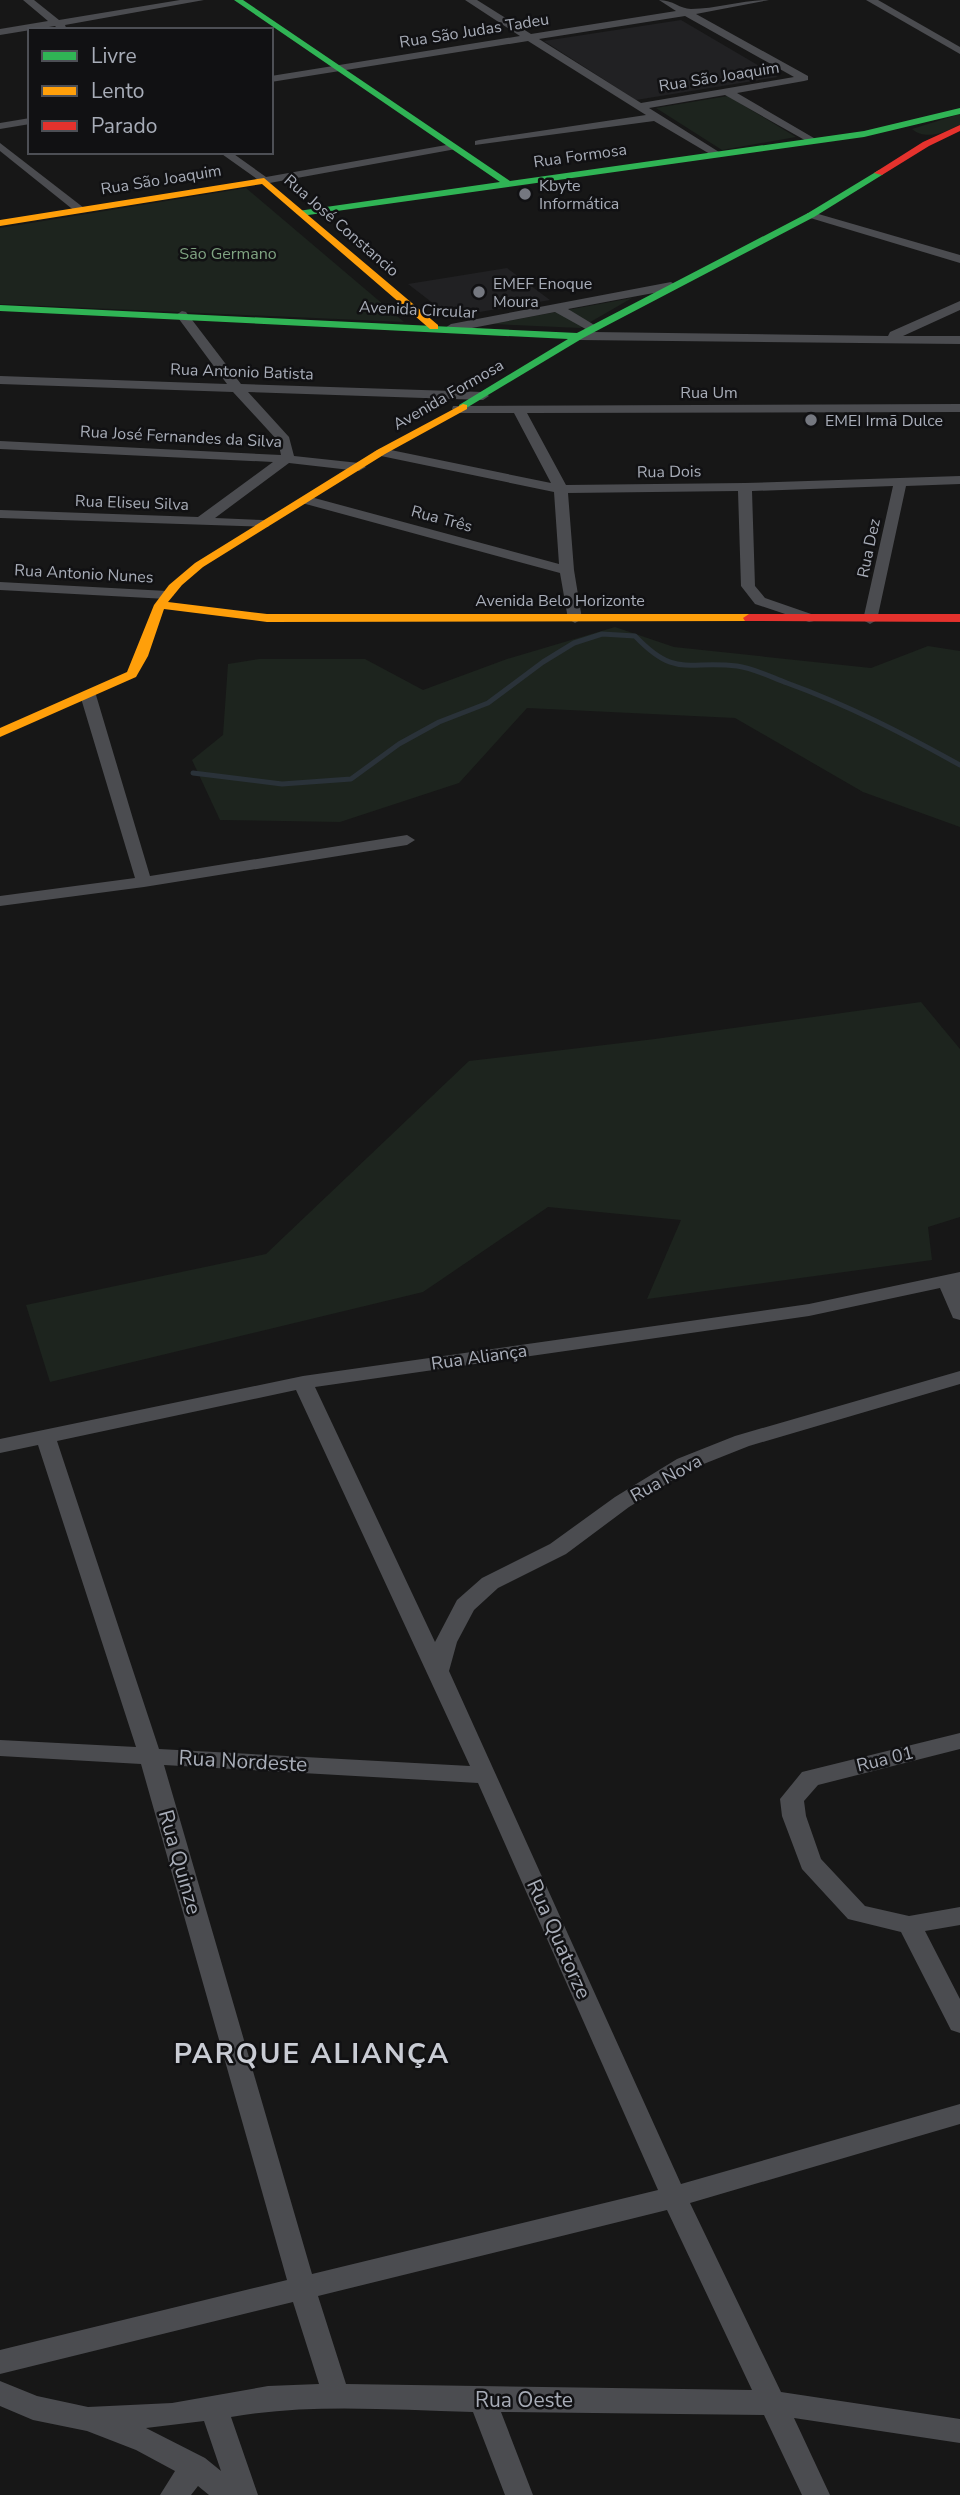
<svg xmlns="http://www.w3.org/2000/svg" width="960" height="2495" font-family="'Nunito Sans',sans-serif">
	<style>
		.built { fill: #212123 }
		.green { fill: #1d241e }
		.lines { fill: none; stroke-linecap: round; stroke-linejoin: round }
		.stream { stroke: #2a3239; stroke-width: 5 }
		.street { fill: #4b4c50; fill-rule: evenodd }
		.fast { fill: #30b455; fill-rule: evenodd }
		.slow { fill: #ff9f0a; fill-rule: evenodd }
		.jam { fill: #e5322d; fill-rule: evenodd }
		.poi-dot { fill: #757880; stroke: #111113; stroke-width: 2.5 }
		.labels { text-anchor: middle; stroke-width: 5; stroke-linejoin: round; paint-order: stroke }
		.far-street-label { font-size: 16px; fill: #a8adb8; stroke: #111113 }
		.far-poi-label { font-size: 16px; fill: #a8adb8; stroke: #111113; text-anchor: start }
		.far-park-label { font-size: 16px; fill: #7fa381; stroke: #111113 }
		.street-label { font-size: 18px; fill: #a8adb8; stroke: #111113 }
		.near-street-label { font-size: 21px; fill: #a8adb8; stroke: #111113 }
		.near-district-label { font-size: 28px; font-weight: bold; letter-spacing: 2px; fill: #c9ccd4; stroke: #111113 }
	</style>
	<rect width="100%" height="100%" fill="#171717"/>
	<g class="built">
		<path d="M681 20 778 77 636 100 544 41Z"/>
		<path d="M507 268 550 300 451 317 408 284Z"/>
	</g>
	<g class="green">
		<path d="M728 96 796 137 722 150 656 108Z"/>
		<path d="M960 114V125C945 132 926 141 912 129Z"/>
		<path d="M246 188 404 322 0 304V228Z"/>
		<path d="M632 298 580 328 492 324Z"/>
		<path d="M615 627 674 647 871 668 928 646 960 651V827L863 792 735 718 527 708 459 783 340 822 220 820 192 760 223 735 228 664 259 659H365L423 690 507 659Z"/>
		<path d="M921 1002 960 1049V1217L928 1227 932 1260 647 1299 681 1220 548 1207 423 1292 50 1382 26 1305 266 1254 469 1061 655 1039Z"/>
	</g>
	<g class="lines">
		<path class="stream" d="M193 773 282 784 351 779 399 744 439 722 488 703 543 662 574 643 602 634 635 636C676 679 687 660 737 666 753 668 771 677 787 683 848 705 904 734 960 765"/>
		<g class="street">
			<path d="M23 0H34L59 20 180 0H204L65 25 67 30H59L55 26 0 35V29L48 21Z"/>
			<path d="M465 0H477L531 34 676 11 659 0C673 0 680 9 691 9 717 9 743 0 769 0L696 14 808 76V80L804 81 737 93 819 141 810 143 725 95 649 108 719 152V156L715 157 654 121 475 145V141L479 140 646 115 528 41 271 82V76L520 36ZM685 16 794 77 641 103 539 39Z"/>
			<path d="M866 0H878L960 47V54Z"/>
			<path d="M30 118V124L0 129V123Z"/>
			<path d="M0 143 84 208V212H76L0 151Z"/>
			<path d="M452 144 456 145V149L264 184 219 152H231L266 177Z"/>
			<path d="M807 213H815L960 255V263L807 217Z"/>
			<path d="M671 282 677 286 675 289 568 309 596 326 598 329 593 332 888 336 890 332 960 301V310L903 336H960V344L579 340 573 336 575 333 591 332 555 312 451 332 445 328 451 324Z"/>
			<path d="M182 311 186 312 241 384 483 392 489 396 483 400 248 392 289 437 294 456 359 463 366 467 359 471 289 463 215 518 263 520 270 524 268 527 0 518V510L198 517 273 462 0 449V441L281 455 278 441 233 392 0 384V376L227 384 176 315Z"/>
			<path d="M960 404V412L527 413 566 485 745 483 960 476V484L906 486 877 620 870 624 863 620 893 486 752 491 755 586 765 598 814 615 816 618 814 621 809 622 755 604 741 586 738 491 568 493 574 570 582 619 575 623 568 619 560 573 302 503 300 500 307 496 559 564 554 492 381 456 374 452 381 448 551 483 514 413H458L452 409 453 406Z"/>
			<path d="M0 582 167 591 174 595 167 599 0 590Z"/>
			<path d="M88 690 96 695 150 876 407 835 415 840 407 845 144 887 0 906V896L135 878 80 695Z"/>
			<path d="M960 1272V1320L953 1318 940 1288 809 1316 315 1387 435 1642 457 1600 482 1578 550 1544 615 1497 677 1459 735 1436 960 1371V1384L749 1446 691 1469 629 1507 566 1554 498 1588 474 1610 457 1642 449 1671 681 2184 960 2104V2124L690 2203 781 2392 960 2419V2443L794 2418 830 2495H802L764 2415 501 2412 533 2495H505L473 2412C392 2410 310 2403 231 2417L258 2495H209L198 2486 191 2495H160L175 2471 136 2450 87 2431 33 2420 0 2406V2381L37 2396 88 2407 172 2403 268 2386 319 2384 293 2302 0 2374V2350L287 2280 141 1764 0 1756V1740L136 1747 38 1445 0 1453V1439L303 1376 809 1304ZM296 1390 470 1766 159 1749 57 1441ZM164 1765 478 1783 658 2190 312 2274ZM667 2210 752 2390 346 2384 318 2296ZM204 2421 221 2471 205 2458 146 2428Z"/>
			<path d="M960 1733V1749L818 1785 804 1801 806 1816 821 1859 865 1906 909 1916 960 1907V1925L925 1931 960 1999V2033L951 2030 901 1932 848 1919 802 1869 782 1816 780 1799 802 1772Z"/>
		</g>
		<g class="fast">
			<path d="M234 0H243L510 181 864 131 960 108V114L864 137 301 216 296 213 298 211 500 182Z"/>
			<path d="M879 170 884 173 882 175 814 217 583 338 463 410 459 409V405L568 339 0 311V305L577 333 808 213Z"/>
		</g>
		<g class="slow">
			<path d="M264 178 438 325V329H430L262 184 0 226V220Z"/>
			<path d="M463 404 467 405V409L385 454 203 567 182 585 168 602 267 614H749L755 618 753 621 267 622 164 609 148 656 136 677 0 737V728L127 672 154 605 169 585 195 563 377 450Z"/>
		</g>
		<g class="jam">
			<path d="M960 125V131L929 146 882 175 874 173 923 142Z"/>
			<path d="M749 614H960V622L745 621 743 618Z"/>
		</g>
	</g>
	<g class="poi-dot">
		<circle cx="525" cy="194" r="7"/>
		<circle cx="479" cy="292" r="7"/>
		<circle cx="811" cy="420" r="7"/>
	</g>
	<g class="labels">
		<g class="far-street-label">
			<text transform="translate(474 30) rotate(-9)" y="6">Rua São Judas Tadeu</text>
			<text transform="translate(719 76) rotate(-9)" y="6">Rua São Joaquim</text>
			<text transform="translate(580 155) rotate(-8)" y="6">Rua Formosa</text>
			<text transform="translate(161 179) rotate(-9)" y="6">Rua São Joaquim</text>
			<text transform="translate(342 225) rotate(41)" y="6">Rua José Constancio</text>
			<text transform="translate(418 309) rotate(3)" y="6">Avenida Circular</text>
			<text transform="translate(242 371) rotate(2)" y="6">Rua Antonio Batista</text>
			<text x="709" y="398">Rua Um</text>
			<text transform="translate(448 394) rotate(-30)" y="6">Avenida Formosa</text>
			<text transform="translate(181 436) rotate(3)" y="6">Rua José Fernandes da Silva</text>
			<text transform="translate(669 471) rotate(-1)" y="6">Rua Dois</text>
			<text transform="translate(132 502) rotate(2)" y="6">Rua Eliseu Silva</text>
			<text transform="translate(442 518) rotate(15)" y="6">Rua Três</text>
			<text transform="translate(868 548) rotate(-78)" y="6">Rua Dez</text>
			<text transform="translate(84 573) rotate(3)" y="6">Rua Antonio Nunes</text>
			<text x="560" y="606">Avenida Belo Horizonte</text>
		</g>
		<g class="far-poi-label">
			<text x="539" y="191">Kbyte<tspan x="539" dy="18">Informática</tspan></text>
			<text x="493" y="289">EMEF Enoque<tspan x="493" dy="18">Moura</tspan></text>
			<text x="825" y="426">EMEI Irmã Dulce</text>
		</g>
		<g class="far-park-label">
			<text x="228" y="259">São Germano</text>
		</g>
		<g class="street-label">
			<text transform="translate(479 1357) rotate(-8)" y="6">Rua Aliança</text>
			<text transform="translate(666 1478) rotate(-29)" y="6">Rua Nova</text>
			<text transform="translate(885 1759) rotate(-14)" y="6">Rua 01</text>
		</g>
		<g class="near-street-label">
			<text transform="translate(243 1761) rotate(3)" y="7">Rua Nordeste</text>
			<text transform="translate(180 1862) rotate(74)" y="7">Rua Quinze</text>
			<text transform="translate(559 1939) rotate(66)" y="7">Rua Quatorze</text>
			<text x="524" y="2407">Rua Oeste</text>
		</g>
		<g class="near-district-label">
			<text x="312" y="2063">PARQUE ALIANÇA</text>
		</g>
	</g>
	<rect x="28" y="28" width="245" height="126" fill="#111113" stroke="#4d4f55" stroke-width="2"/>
	<rect x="42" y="51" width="35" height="10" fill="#30b455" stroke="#4d4f55" stroke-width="2"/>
	<text x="91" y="63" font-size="21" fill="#a8adb8">Livre</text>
	<rect x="42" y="86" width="35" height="10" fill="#ff9f0a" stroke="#4d4f55" stroke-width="2"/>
	<text x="91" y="98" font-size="21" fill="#a8adb8">Lento</text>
	<rect x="42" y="121" width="35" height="10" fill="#e5322d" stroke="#4d4f55" stroke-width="2"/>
	<text x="91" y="133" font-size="21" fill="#a8adb8">Parado</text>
</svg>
